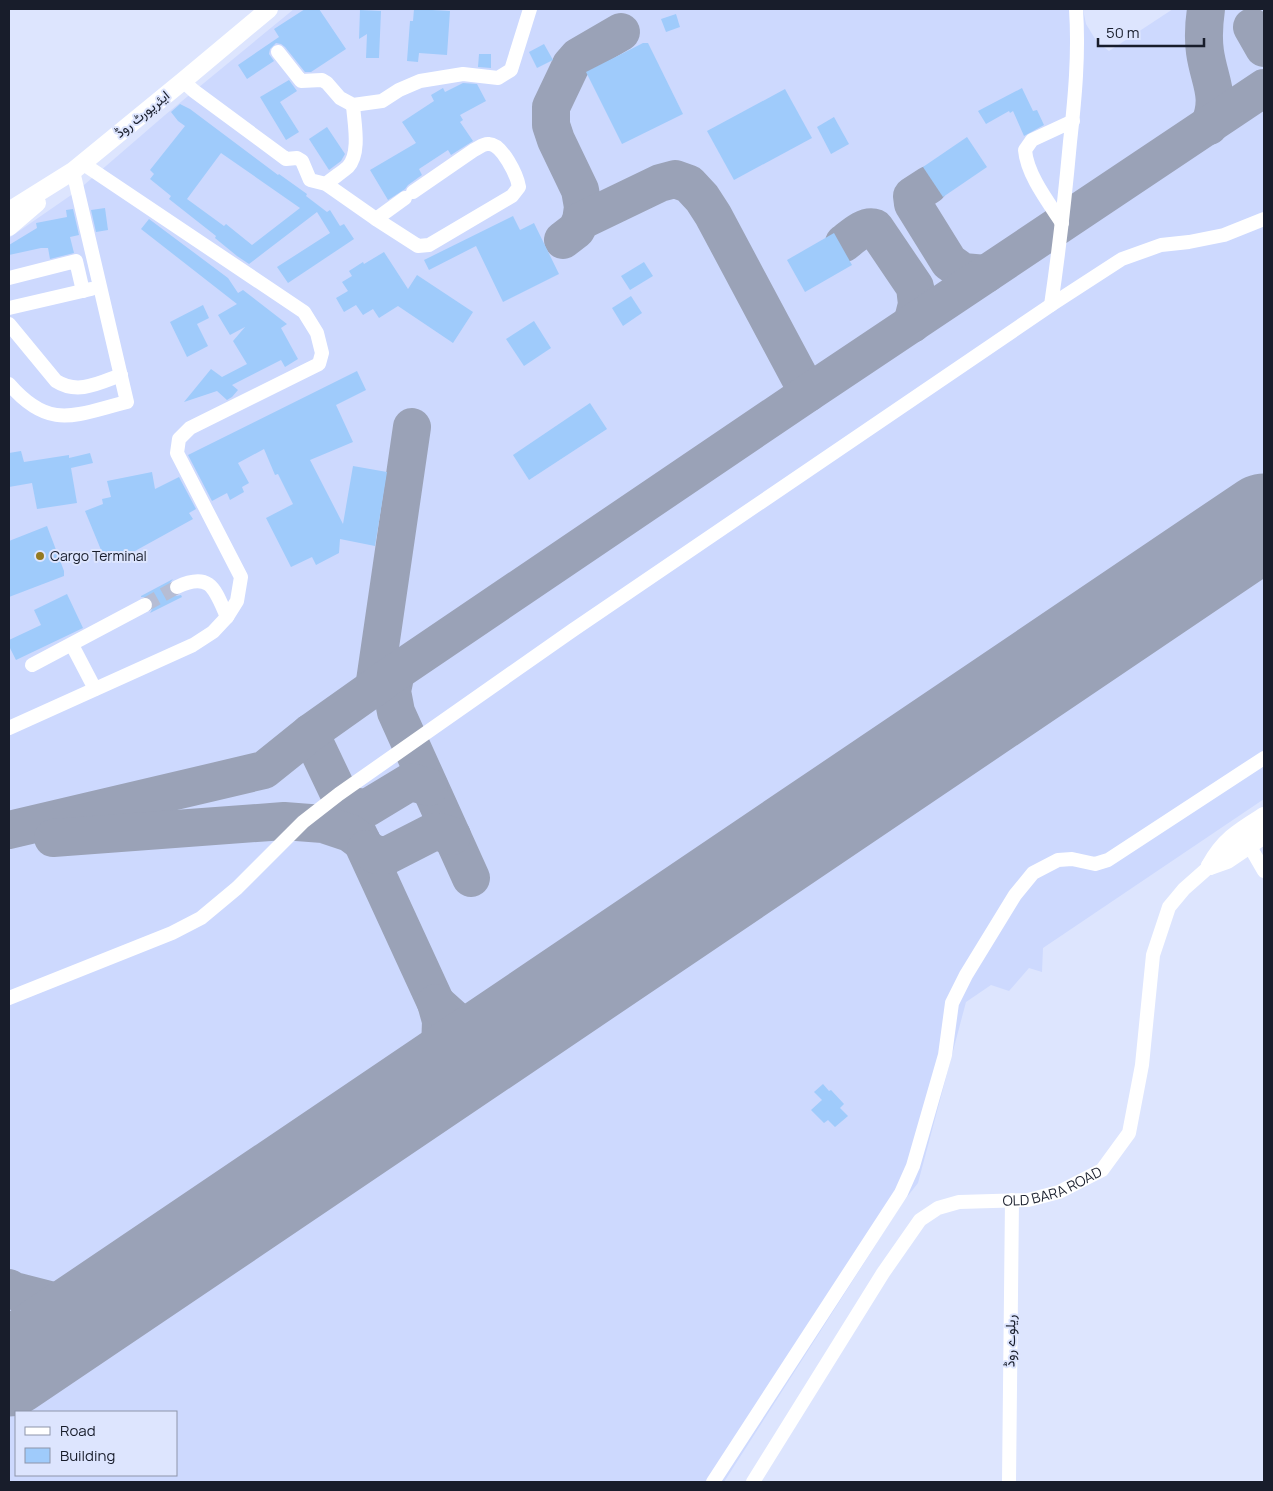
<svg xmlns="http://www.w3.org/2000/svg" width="1273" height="1491" font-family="Manrope,Vazirmatn,sans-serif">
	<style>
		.built { fill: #cdd9fe; fill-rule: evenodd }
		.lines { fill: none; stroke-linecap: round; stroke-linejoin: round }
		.taxiway { stroke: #9aa2b7; stroke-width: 38 }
		.runway { stroke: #9aa2b7; stroke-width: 95 }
		.building { fill: #9fcbfb; fill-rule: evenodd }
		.minor-tunnel { stroke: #b6bdd4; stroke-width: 14; stroke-dasharray: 14 7; stroke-linecap: butt }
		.minor { stroke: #fff; stroke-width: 14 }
		.major { stroke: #fff; stroke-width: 18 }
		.poi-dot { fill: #947a21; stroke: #dde5fe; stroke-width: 2 }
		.labels { text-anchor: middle; stroke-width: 4; stroke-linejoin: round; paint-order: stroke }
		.street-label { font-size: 14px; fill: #181d2b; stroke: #dde5fe }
		.poi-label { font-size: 14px; fill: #181d2b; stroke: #dde5fe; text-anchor: start }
	</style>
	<rect width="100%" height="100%" fill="#dde5fe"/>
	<path class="built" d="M294 9H1083L1086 24 1097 42 1109 51 1173 9H1264V799L1043 948 1042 972 1029 968 1009 991 991 985 966 1002 918 1183 903 1202 724 1482H9V238L77 191 165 115ZM16 1412H176V1475H16Z"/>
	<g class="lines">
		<g class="taxiway">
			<path d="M1206 9C1204 23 1203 38 1205 52 1209 81 1222 96 1209 126"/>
			<path d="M1252 27 1264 48"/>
			<path d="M929 185 912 196 913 204 949 262 963 272 986 274"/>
			<path d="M581 221 583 207 580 190 556 140 551 125V107L571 65 578 57 621 32"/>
			<path d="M563 240 576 230 581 221 660 183 675 179 689 184 702 198 713 215 808 393"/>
			<path d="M844 243C852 237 865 224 875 228L915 287 917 304 912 324"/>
			<path d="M396 672 392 691 396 712 471 878"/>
			<path d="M374 688 412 427"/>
			<path d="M310 733 362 842 436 1003 441 1021 439 1079"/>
			<path d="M343 803 352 806 367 808 410 782 429 787"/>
			<path d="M9 830 264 770 310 733 396 672 808 393 1264 88"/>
			<path d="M53 838 284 821 323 824 350 833 362 842"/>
			<path d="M366 849 377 855H388L433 832H439L452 836"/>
			<path d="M436 1003 474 1037 489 1044"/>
			<path d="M9 1288 14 1291 53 1301H78L129 1286"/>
		</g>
		<path class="runway" d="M9 1369 1264 521"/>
	</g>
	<g class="building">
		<path d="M305 9H319L346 49 311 72H305L285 47 281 44 276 43 270 49 269 54 274 61 247 79 238 65 279 37 274 29Z"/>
		<path d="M414 9 450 11 447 55 419 53 418 62 407 61 410 21H413Z"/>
		<path d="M360 10 381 11 379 58H366L367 34 359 39Z"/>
		<path d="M676 14 680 27 666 32 661 19Z"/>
		<path d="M643 43H648L683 114 622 144 586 72Z"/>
		<path d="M544 44 553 60 537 68 529 52Z"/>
		<path d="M479 54H491V68L478 67Z"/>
		<path d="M289 80 297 91 280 102 299 132 286 140 260 97Z"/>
		<path d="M463 83 477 84 486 101 460 115 463 120 460 122 473 141 451 155 448 150 419 169 422 175 408 185 405 189 388 200 370 170 416 143 402 122 434 101 431 95 443 88 445 92Z"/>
		<path d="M1022 88 1033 111 1037 110 1044 125 1024 136 1013 111 1010 113 1009 111 986 124 978 111Z"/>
		<path d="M785 89 812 138 734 180 707 131Z"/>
		<path d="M180 104 190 109 278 175 279 174 307 194 306 196 327 212 330 210 340 226 344 224 354 239 288 283 277 267 330 233 317 212 249 264 237 256 215 238 216 236 169 199 171 196 150 179 154 174 150 170 185 126 178 121 171 112ZM221 153 300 208 252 245 226 224 224 226 187 199Z"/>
		<path d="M834 117 849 144 831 154 817 127Z"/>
		<path d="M327 127 345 154 341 161 329 170 309 139Z"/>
		<path d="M967 137 987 167 943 197 923 167Z"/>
		<path d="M105 208 108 230 96 232 91 210Z"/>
		<path d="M73 209 79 235 70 237 74 253 50 259 48 248H41L9 255V245L37 228 36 223 67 217 66 210Z"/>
		<path d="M513 216 520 230 534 223 559 274 503 302 476 246 429 270 424 260Z"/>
		<path d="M149 219 228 278 238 293 243 290 287 324 281 328 298 359 285 367 281 360 232 385 238 390 232 397 227 400 217 391 184 402 211 369 222 377 247 364 233 341 245 327 230 335 218 315 237 304 141 229Z"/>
		<path d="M834 233 852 265 805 292 787 260Z"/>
		<path d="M384 252 408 289 417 275 473 312 453 343 398 306 379 318 373 309 363 315 356 305 344 312 336 298 348 291 342 282 352 276 349 271 363 262 364 264Z"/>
		<path d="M644 262 653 276 630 290 621 276Z"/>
		<path d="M631 296 642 313 623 326 612 308Z"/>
		<path d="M203 305 209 318 197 324 208 346 187 357 170 322Z"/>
		<path d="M534 321 551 348 524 366 506 339Z"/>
		<path d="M357 371 366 390 336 405 353 442 310 460 343 524 353 466 387 472 375 546 340 539 339 553 316 565 312 557 291 567 266 518 293 504 278 474 275 475 264 449 238 463 249 483 242 487 244 492 230 500 227 493 212 501 188 455Z"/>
		<path d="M590 403 607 429 529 480 513 455Z"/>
		<path d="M21 451 24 462 69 455V458L90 453 93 463 71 468 77 503 37 509 32 483 9 487V453Z"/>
		<path d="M152 472 155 489 179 477 196 509 189 513 193 519 135 551 106 562 85 511 103 504 102 499 111 497 107 481Z"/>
		<path d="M47 526 64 571V576L9 597V541Z"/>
		<path d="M173 579 168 585 169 591 172 594 176 596 181 595 182 597 150 613 154 606 153 601 149 597H141V596Z"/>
		<path d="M67 594 83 628 16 660 9 646V640L41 625 34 610Z"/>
		<path d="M823 1084 829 1091 831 1090 844 1104 840 1108 848 1116 835 1127 828 1120 824 1123 811 1110 822 1100 814 1092Z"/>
	</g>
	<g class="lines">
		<path class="minor-tunnel" d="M145 605 177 587"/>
		<g class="minor">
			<path d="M278 52 301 81 322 80 327 83 340 98 353 105 382 101 399 90 420 81 463 74 498 78 511 70 530 9"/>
			<path d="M183 81 194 91 286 159 297 158 302 161 310 180 326 184 376 219 418 246 429 245 512 196 519 187C517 175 502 144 489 144 483 143 479 148 474 150L413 192"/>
			<path d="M326 184C333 178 341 173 348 167 361 153 354 122 353 105"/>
			<path d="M376 219 405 198"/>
			<path d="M1062 223C1049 203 1027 175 1025 150L1032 140 1073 121"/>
			<path d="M9 278 76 261 83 291"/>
			<path d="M1051 305C1059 251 1065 197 1070 142 1075 97 1079 54 1076 9"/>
			<path d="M9 308 91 289"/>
			<path d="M9 324 56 381C78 395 99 383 121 375"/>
			<path d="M9 384C50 431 74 415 127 402L73 171"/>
			<path d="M177 587C211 571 215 590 227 617"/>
			<path d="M72 645 95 689"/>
			<path d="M32 665 145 605"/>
			<path d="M9 728 193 645 213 632 227 617 237 601 241 577 177 453 179 439 190 428 319 364 322 353 317 333 304 312 82 163"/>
			<path d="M1249 845 1264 871"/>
			<path d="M9 998 172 933 201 918 237 888 303 822 339 794 573 630 1051 305 1122 259 1161 245 1189 242 1224 235 1264 219"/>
			<path d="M713 1482 901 1193 913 1166 945 1055 952 1003 966 975 1015 895 1033 873 1058 860 1072 859 1095 864 1108 860 1264 758"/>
			<path id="s1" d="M753 1482 883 1273 920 1220 938 1208 959 1202 1028 1200 1059 1192 1102 1170 1129 1133 1142 1065 1153 955 1169 907 1184 889 1210 866"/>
			<path d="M1009 1482 1012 1200"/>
		</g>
		<g class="major">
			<path d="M9 211 73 171 183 81 269 9"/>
			<path d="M9 227 37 203"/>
			<path d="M1210 866C1224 840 1240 831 1264 816"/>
			<path d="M1210 866 1227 860 1264 835"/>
		</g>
	</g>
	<circle class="poi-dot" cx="40" cy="556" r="5"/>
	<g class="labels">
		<g class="street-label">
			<text transform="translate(142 114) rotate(-39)" y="5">ایئرپورٹ روڈ</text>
			<text dy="5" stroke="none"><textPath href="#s1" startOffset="450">OLD BARA ROAD</textPath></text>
			<text transform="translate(1010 1341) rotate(-89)" y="5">ریلوے روڈ</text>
		</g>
		<g class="poi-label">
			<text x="50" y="561">Cargo Terminal</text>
		</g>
	</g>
	<rect width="1273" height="1491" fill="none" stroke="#181d2b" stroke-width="20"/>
	<rect x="15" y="1411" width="162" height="65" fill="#dde5fe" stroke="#8e95aa"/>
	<rect x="25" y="1427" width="25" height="8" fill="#ffffff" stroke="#8e95aa"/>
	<text x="60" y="1436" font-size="15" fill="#181d2b">Road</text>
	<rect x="25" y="1448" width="25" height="15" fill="#9fcbfb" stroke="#8e95aa"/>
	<text x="60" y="1461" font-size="15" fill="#181d2b">Building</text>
	<path d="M1098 38v8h106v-8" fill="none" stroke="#181d2b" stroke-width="2.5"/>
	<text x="1106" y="38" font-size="15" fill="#181d2b" stroke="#dde5fe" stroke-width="4" paint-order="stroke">50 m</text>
</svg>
